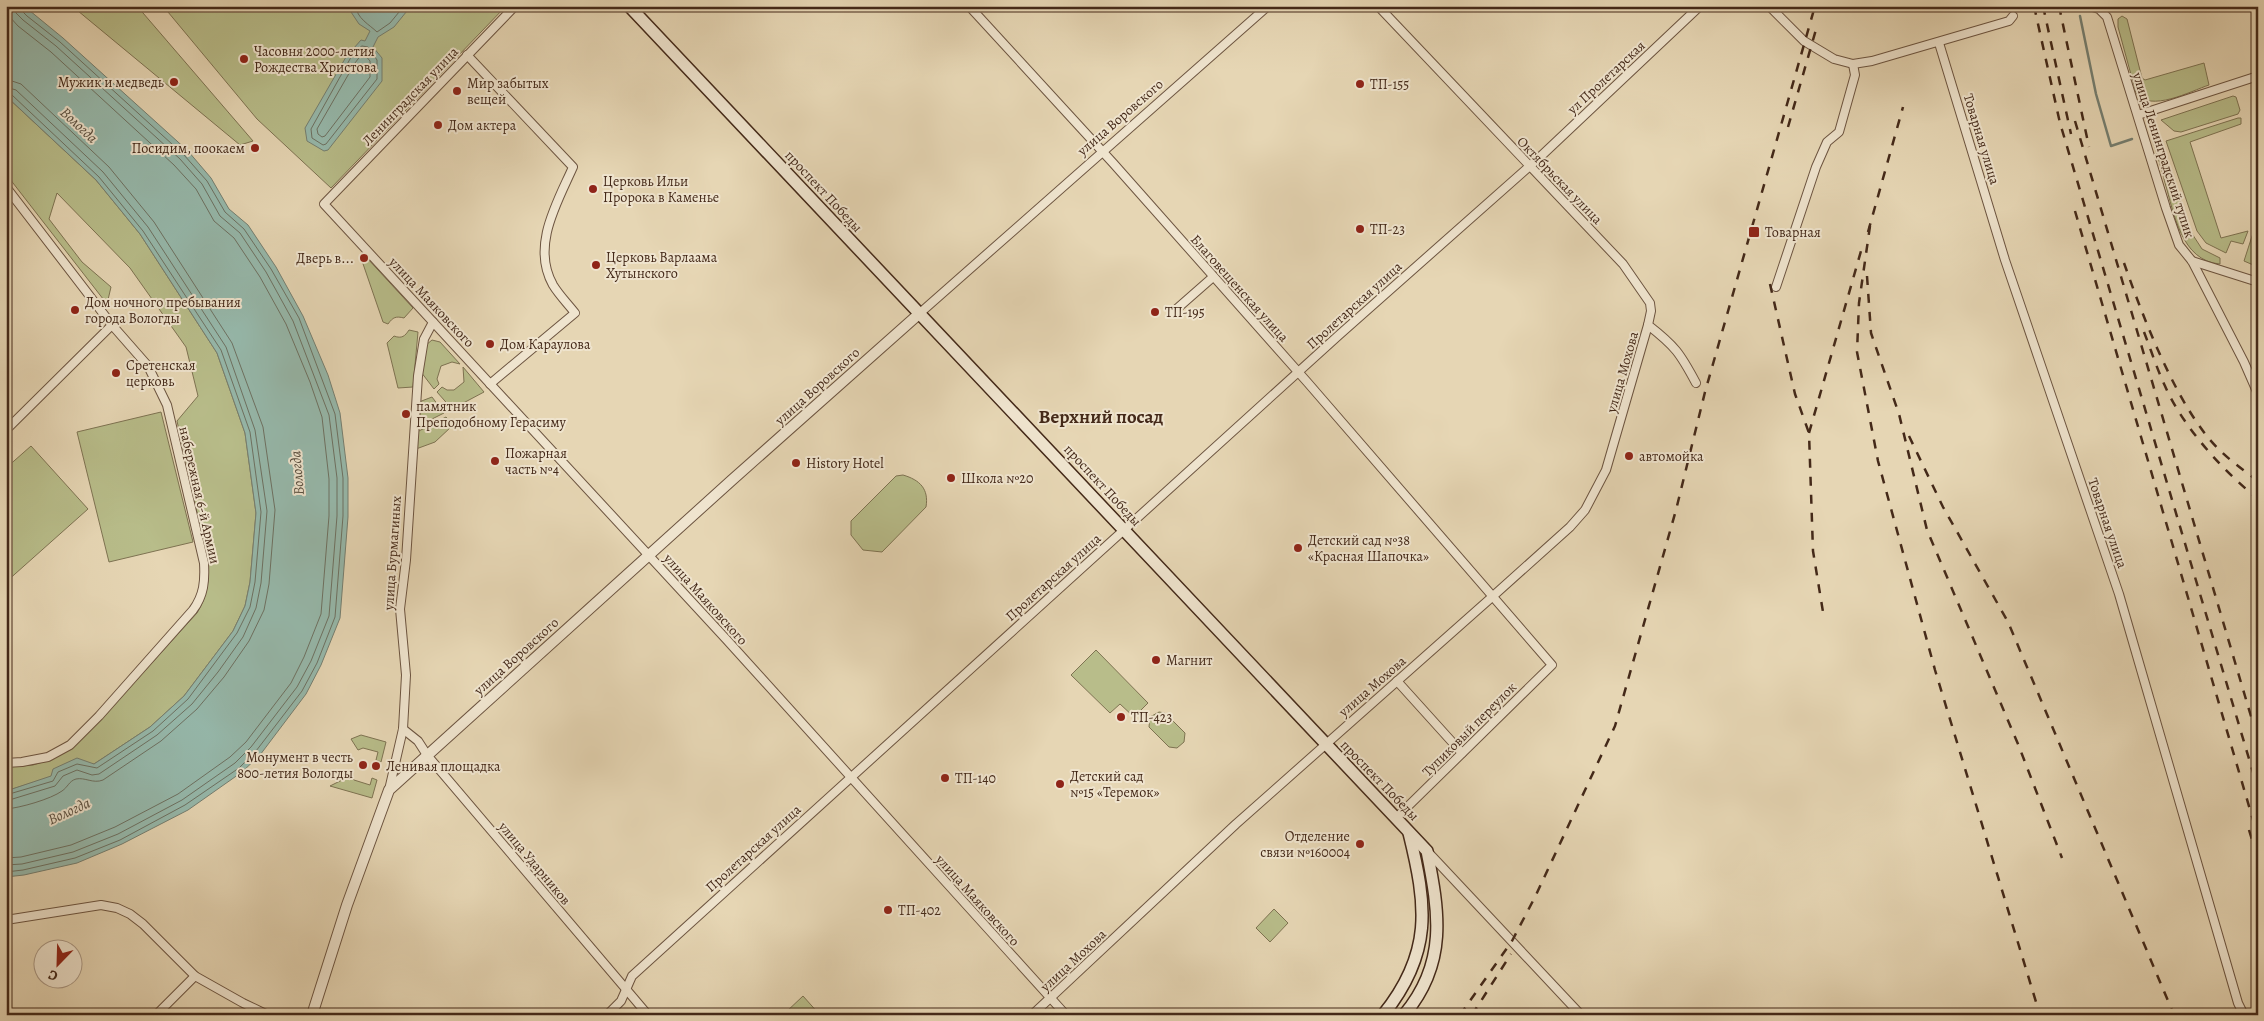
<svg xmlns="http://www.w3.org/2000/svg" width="2264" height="1021" font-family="Alegreya,serif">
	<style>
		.green { fill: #b8bd8a; stroke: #7e7352 }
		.water { fill: #96b9ac; stroke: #757f71 }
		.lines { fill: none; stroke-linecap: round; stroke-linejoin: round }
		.shore { stroke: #6d7162; stroke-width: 1 }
		.stream { stroke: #757f71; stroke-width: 2.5 }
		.minor-casing { stroke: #6c5440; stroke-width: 10 }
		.tertiary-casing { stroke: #6c5440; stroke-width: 12 }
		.secondary-casing { stroke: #442919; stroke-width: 14 }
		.minor { stroke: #efe4ce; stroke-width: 8 }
		.tertiary { stroke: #efe4ce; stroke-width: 10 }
		.secondary { stroke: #efe4ce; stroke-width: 11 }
		.rail { stroke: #442919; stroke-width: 2.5; stroke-dasharray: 9 9; stroke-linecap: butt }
		.poi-dot { fill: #8f2418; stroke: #efe4ce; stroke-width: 2 }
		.labels { text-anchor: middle; stroke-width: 4; stroke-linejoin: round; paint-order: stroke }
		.poi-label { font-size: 14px; fill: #442919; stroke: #efe4ce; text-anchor: start }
		.street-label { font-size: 14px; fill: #442919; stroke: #efe4ce }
		.water-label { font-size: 15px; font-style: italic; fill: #584d3e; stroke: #efe4ce }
		.district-label { font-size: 19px; font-weight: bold; fill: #442919; stroke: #efe4ce }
	</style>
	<rect width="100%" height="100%" fill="#e6d6b4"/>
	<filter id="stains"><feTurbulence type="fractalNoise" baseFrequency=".004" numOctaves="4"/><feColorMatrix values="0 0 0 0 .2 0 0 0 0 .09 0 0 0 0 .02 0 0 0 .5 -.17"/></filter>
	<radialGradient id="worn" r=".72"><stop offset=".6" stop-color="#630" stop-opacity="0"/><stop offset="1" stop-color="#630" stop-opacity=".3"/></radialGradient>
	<g class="green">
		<path d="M72 6H137L253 141 240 145Z"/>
		<path d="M163 6H506L331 188 257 119Z"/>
		<path d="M2122 16 2127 19 2142 78 2145 80 2204 63 2209 85C2191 91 2150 113 2136 93L2118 27V19Z"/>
		<path d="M6 96 96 180 140 234 217 353 245 433 256 513 250 582 245 606 233 631 184 696 150 727 94 764 6 791V767L33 765 49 760 72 748 102 718 197 613C207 597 209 582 208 563L177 421 198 396 186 347 130 268 57 193 49 219 82 262 111 287 107 304 6 174Z"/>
		<path d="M2233 96 2236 97 2240 110 2238 114 2181 132 2174 131 2161 120Z"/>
		<path d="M2238 118H2241V124L2190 142 2221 238 2248 231 2243 244 2231 241 2226 253 2206 243 2197 231 2166 141Z"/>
		<path d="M2156 125 2189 229 2202 249 2220 258V264C2181 261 2174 213 2165 183 2162 169 2157 155 2153 141L2152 135Z"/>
		<path d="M2254 230 2258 231V252L2255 258 2258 260V267L2244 261Z"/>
		<path d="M361 258H367L413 308 404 318C396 316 393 317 388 324L383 322Z"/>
		<path d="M409 330 418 332 413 387 398 388 387 343 394 336C402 339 405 336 409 330Z"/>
		<path d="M432 340 440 342 460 364 452 362 441 366 437 379 439 384 434 389 421 372 426 345Z"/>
		<path d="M463 367 484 392 452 409 437 392 442 387 447 390H454L464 382Z"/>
		<path d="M432 397 444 413 416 427 419 402Z"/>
		<path d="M161 412 193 542 109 562 77 432Z"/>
		<path d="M446 417 452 424 451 427 435 442 416 449 417 432Z"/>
		<path d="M31 446 88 509 6 582V468Z"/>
		<path d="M903 475C920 480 929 489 926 507L882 552 863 550 851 535V521L896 476Z"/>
		<path d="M1096 650 1148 703 1134 717 1120 704 1110 713 1071 675Z"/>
		<path d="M1159 712 1165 713 1185 733 1184 742 1177 748 1169 747 1149 727 1150 717Z"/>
		<path d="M361 735 386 742 381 762 376 760 378 752 363 748 358 750 351 739Z"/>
		<path d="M350 776 354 780 370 785 372 778 377 780 372 798 330 786Z"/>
		<path d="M1274 909 1288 923 1270 942 1256 928Z"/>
		<path d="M803 996 820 1015H786L785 1013Z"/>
	</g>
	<g class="water">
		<path d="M6 6H24L63 38 188 151 211 178 229 209 248 225 276 267 303 316 328 375 340 413 348 478V517L340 618 321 665 306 694 260 755 242 772 188 810 122 844 77 863 24 875 6 877V791L51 776 53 769 77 758 94 764 150 727 184 696 233 631 245 606 250 582 256 513 245 433 217 353 140 234 96 180 6 96Z"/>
		<path d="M351 6H411L394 27 378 37 373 47 382 58V81L328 150 324 151 307 141 305 128 346 57 361 40 365 41 370 31 359 24 351 12Z"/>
	</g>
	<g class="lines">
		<g class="shore">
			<path d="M356 6C356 18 370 25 377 32L390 23 404 6"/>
			<path d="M362 46 368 47 377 60V79L326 144 323 145 312 138 311 129 350 59Z"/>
			<path d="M364 54 370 61V77L325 136 322 137 318 134 317 129 355 63 361 55Z"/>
			<path d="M6 79 21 84 109 167 154 222 232 343 263 427 275 510 269 584 264 610 249 641 224 677 197 709 161 741 103 780C93 784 85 777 76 779 69 781 68 787 62 791 51 799 20 808 6 809"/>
			<path d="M6 87 16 90 103 172 148 227 226 347 255 430 267 511 261 583 256 608 243 637 218 672 192 704 157 735 99 774 92 775 77 770 63 776 55 786 6 801"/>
			<path d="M6 93 12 95 99 177 143 231 221 350 250 432 261 512 255 582 250 607 237 633 188 699 153 731 97 768 77 764 58 772 53 781 6 795"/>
			<path d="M6 858 21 857 71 845 115 827 178 794 230 757 246 742 291 683 304 657 321 614 329 516V479L322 417 310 382 286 324 260 277 234 238 214 221 196 189 174 165 51 52 18 26 9 16 7 6"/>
			<path d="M6 865 22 864 73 852 118 834 182 800 235 763 251 747 297 687 311 661 329 616 337 516V478L329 415 293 321 266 272 240 233 220 216 202 184 180 159 56 46 23 20 16 13 15 6"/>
			<path d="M6 872 23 870 75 858 120 840 185 805 239 768 256 751 302 691 317 663 335 617 343 516V478L335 414 299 318 271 269 244 229 225 212 207 181 184 155 60 42 27 16 22 11 21 6"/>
		</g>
		<path class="stream" d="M2080 16 2096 94 2111 146 2132 139"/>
		<defs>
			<g id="minor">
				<path d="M515 6 324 204 726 639 1066 1015"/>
				<path d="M969 6 1113 163 1308 383 1552 665 1396 818"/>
				<path d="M1378 6 1623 264 1650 303 1651 311 1648 325C1675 346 1680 353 1696 383"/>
				<path d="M1769 6 1804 41 1834 59 1853 64 1872 61 2009 21 2013 16"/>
				<path d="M2090 6 2099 9 2107 17 2166 208 2179 245 2192 261 2244 362 2258 394"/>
				<path d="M2073 7 2077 6"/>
				<path d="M1939 43 2005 260 2119 594 2238 1003 2244 1015"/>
				<path d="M467 55 573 167C557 203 531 246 553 285 559 295 568 304 575 313L490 384"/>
				<path d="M2138 115 2258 76"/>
				<path d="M6 187 112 325 148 366 167 405 204 563C205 581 204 595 193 610L99 716 70 745 48 757 22 762 6 763"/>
				<path d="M2192 261 2258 282"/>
				<path d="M1776 287 1816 167 1827 142 1839 132 1855 75 1853 64"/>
				<path d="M920 313 1268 6"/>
				<path d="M1172 313 1213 277"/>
				<path d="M6 430 112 325"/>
				<path d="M1397 681 1462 753"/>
				<path d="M403 729 418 741 427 755 648 1015"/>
				<path d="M389 790 403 729 406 675 400 609 406 560 418 376 424 339 433 322"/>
				<path d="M1428 852 1581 1015"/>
				<path d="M6 920 101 905 117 908 130 914 143 924 195 976"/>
				<path d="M156 1015 195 976 243 1003 268 1015"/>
				<path d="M607 1015 621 1001 632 976 1339 335 1540 157 1700 6"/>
				<path d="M1032 1015 1236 824 1492 597 1570 527 1585 510 1606 470 1648 325"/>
			</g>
			<path id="tertiary" d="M312 1015 347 905 389 790 732 480 920 313"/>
			<g id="secondary">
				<path d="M629 6 1427 851C1439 912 1448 963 1404 1015"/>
				<path d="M1383 1015C1433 953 1427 906 1409 833"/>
			</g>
		</defs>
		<use href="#minor" class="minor-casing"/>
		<use href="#tertiary" class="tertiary-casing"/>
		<use href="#secondary" class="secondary-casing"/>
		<use href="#minor" class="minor"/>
		<use href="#tertiary" class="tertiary"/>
		<use href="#secondary" class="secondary"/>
		<g class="rail">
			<path d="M2034 6 2060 123 2258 789"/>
			<path d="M2043 6 2071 134"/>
			<path d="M2059 6 2089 147"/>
			<path d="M2075 121 2258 740"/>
			<path d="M1788 127 1817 26"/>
			<path d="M2075 211 2258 837"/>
			<path d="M1870 226 1859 303 1857 352 1878 461 1935 670 2040 1015"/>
			<path d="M1868 232 1903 107"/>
			<path d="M2124 263C2143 317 2171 390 2206 435 2220 453 2240 468 2258 481"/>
			<path d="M1867 276 1871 333 1899 414 1927 530 2018 744 2062 858"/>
			<path d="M1770 284 1795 394 1809 433 1813 551 1823 612"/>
			<path d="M2144 332C2151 350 2157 369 2165 386 2183 427 2223 471 2258 499"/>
			<path d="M1809 433 1861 251"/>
			<path d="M1909 436 1943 507 2008 622 2174 1015"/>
			<path d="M2249 830 2258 859"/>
			<path d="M1460 1015 1512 941 1535 897 1615 726 1676 510 1705 392 1815 6"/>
			<path d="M1472 1015 1511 954"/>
		</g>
	</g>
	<g class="poi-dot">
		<circle cx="244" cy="59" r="5"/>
		<circle cx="174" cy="82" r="5"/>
		<circle cx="1360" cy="84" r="5"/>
		<circle cx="457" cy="91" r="5"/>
		<circle cx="438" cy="125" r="5"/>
		<circle cx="255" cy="148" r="5"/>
		<circle cx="593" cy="189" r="5"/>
		<circle cx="1360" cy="229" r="5"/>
		<rect x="1748" y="226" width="12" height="12" rx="2.5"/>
		<circle cx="364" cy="258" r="5"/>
		<circle cx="596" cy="265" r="5"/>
		<circle cx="75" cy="310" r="5"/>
		<circle cx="1155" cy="312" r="5"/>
		<circle cx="490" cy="344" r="5"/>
		<circle cx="116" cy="373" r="5"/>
		<circle cx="406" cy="414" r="5"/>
		<circle cx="1629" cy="456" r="5"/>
		<circle cx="495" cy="461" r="5"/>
		<circle cx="796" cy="463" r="5"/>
		<circle cx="951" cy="478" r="5"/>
		<circle cx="1298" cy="548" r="5"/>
		<circle cx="1156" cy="660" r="5"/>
		<circle cx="1121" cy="717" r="5"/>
		<circle cx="363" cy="765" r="5"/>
		<circle cx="376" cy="766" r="5"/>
		<circle cx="945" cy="778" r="5"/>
		<circle cx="1060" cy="784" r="5"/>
		<circle cx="1360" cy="844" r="5"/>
		<circle cx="888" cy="910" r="5"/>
	</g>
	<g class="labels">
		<g class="poi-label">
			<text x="254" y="56">Часовня 2000-летия<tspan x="254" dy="16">Рождества Христова</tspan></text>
			<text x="164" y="87" text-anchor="end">Мужик и медведь</text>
			<text x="467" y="88">Мир забытых<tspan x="467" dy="16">вещей</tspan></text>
			<text x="1370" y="89">ТП-155</text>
			<text x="448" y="130">Дом актера</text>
			<text x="245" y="153" text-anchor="end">Посидим, поокаем</text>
			<text x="603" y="186">Церковь Ильи<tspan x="603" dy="16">Пророка в Каменье</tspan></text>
			<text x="1370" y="234">ТП-23</text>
			<text x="1765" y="237">Товарная</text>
			<text x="606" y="262">Церковь Варлаама<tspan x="606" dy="16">Хутынского</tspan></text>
			<text x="354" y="263" text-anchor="end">Дверь в...</text>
			<text x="85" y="307">Дом ночного пребывания<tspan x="85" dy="16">города Вологды</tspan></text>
			<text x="1165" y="317">ТП-195</text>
			<text x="500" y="349">Дом Караулова</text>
			<text x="126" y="370">Сретенская<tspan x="126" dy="16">церковь</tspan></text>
			<text x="416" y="411">памятник<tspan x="416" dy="16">Преподобному Герасиму</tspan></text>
			<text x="505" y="458">Пожарная<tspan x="505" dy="16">часть №4</tspan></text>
			<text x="1639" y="461">автомойка</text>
			<text x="806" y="468">History Hotel</text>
			<text x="961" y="483">Школа №20</text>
			<text x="1308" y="545">Детский сад №38<tspan x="1308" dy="16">«Красная Шапочка»</tspan></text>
			<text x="1166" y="665">Магнит</text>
			<text x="1131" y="722">ТП-423</text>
			<text x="353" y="762" text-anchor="end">Монумент в честь<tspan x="353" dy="16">800-летия Вологды</tspan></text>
			<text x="386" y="771">Ленивая площадка</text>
			<text x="1070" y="781">Детский сад<tspan x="1070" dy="16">№15 «Теремок»</tspan></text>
			<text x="955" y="783">ТП-140</text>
			<text x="1350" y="841" text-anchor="end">Отделение<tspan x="1350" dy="16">связи №160004</tspan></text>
			<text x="898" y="915">ТП-402</text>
		</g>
		<g class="street-label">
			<text transform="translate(1606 77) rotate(-43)" y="5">ул Пролетарская</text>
			<text transform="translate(410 96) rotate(-46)" y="5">Ленинградская улица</text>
			<text transform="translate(1120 117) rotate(-41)" y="5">улица Воровского</text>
			<text transform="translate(1982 139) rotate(73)" y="5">Товарная улица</text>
			<text transform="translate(2164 155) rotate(72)" y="5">улица Ленинградский тупик</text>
			<text transform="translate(1560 180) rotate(46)" y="5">Октябрьская улица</text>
			<text transform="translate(824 191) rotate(47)" y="5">проспект Победы</text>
			<text transform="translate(1240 288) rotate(48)" y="5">Благовещенская улица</text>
			<text transform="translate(432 302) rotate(47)" y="5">улица Маяковского</text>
			<text transform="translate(1354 305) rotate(-42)" y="5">Пролетарская улица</text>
			<text transform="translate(1622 372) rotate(-74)" y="5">улица Мохова</text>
			<text transform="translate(817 386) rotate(-42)" y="5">улица Воровского</text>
			<text transform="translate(1103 485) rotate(47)" y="5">проспект Победы</text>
			<text transform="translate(200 495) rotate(77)" y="5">набережная 6-й Армии</text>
			<text transform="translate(2108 523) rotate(71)" y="5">Товарная улица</text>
			<text transform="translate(392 553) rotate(-86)" y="5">улица Бурмагиных</text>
			<text transform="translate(1053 577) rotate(-42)" y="5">Пролетарская улица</text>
			<text transform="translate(706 599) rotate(48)" y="5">улица Маяковского</text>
			<text transform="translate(516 656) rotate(-42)" y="5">улица Воровского</text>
			<text transform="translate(1372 686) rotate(-41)" y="5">улица Мохова</text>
			<text transform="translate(1469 729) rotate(-45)" y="5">Тупиковый переулок</text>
			<text transform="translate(1380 780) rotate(46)" y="5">проспект Победы</text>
			<text transform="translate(753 848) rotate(-42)" y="5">Пролетарская улица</text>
			<text transform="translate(535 863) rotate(50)" y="5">улица Ударников</text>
			<text transform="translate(978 900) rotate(48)" y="5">улица Маяковского</text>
			<text transform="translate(1073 960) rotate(-43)" y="5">улица Мохова</text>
		</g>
		<g class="water-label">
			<text transform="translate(79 125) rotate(43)" y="5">Вологда</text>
			<text transform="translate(297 473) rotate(-95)" y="5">Вологда</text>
			<text transform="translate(69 811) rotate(-24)" y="5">Вологда</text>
		</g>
		<g class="district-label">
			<text x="1101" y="423">Верхний посад</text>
		</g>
	</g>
	<rect width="2264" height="1021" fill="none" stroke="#e6d6b4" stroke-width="25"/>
	<rect x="8" y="8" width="2249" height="1006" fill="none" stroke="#442919" stroke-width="2.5"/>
	<rect x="12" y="12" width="2239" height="996" fill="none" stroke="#442919"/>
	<g transform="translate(58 964) rotate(203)"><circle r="24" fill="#efe4ce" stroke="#ab9986"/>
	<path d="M0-4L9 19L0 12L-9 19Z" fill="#8f2418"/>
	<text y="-8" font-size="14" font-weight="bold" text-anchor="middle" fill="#442919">С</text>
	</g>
	<rect width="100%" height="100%" filter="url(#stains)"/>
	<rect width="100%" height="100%" fill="url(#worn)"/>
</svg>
